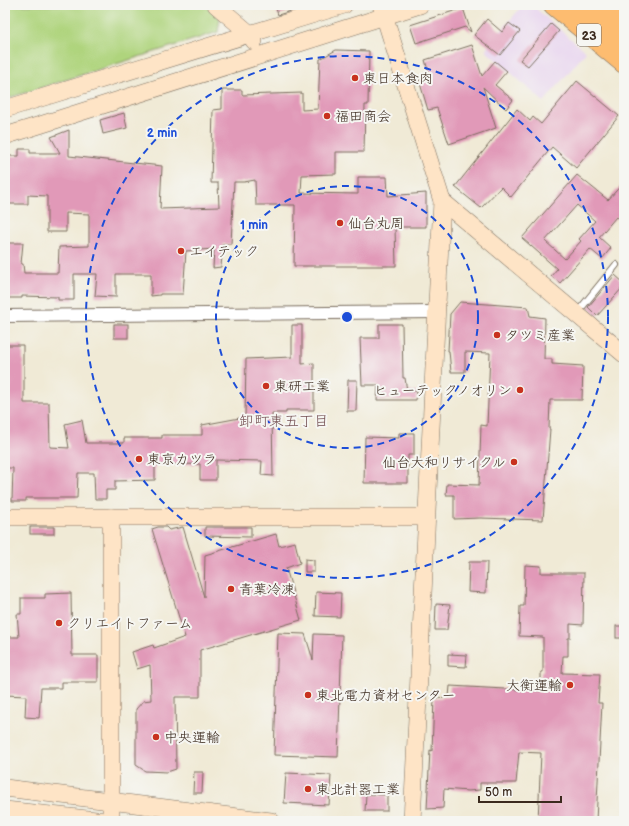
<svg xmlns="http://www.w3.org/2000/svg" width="629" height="826" font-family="'Balsamiq Sans','Klee One',sans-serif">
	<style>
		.built { fill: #e7d2ef }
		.green { fill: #afd47d; stroke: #757f4e }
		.building { fill: #e199b8; fill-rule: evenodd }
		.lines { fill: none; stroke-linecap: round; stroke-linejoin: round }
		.lane-casing { stroke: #7a6d5e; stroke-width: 8 }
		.street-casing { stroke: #7a6d5e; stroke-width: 14 }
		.secondary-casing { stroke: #7a6d5e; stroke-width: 18 }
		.primary-casing { stroke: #7a6d5e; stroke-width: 20 }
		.highway-casing { stroke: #7a6d5e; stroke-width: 24 }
		.lane { stroke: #fff; stroke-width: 6 }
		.street { stroke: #fff; stroke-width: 12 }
		.secondary { stroke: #fee4c6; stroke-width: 17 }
		.primary { stroke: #fdbc70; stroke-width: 19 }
		.highway { stroke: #fdbc70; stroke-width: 22 }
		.ring { fill: none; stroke: #1d4ed8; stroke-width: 2; stroke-dasharray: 7 5 }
		.poi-dot { fill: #c8321e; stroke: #f6f6f2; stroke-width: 1.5 }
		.labels { text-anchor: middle; stroke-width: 4; stroke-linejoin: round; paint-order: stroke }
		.shield { fill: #f6f6f2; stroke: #73675e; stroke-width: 1 }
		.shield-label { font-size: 13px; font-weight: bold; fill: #3b2a1e }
		.poi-label { font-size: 14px; fill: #3b2a1e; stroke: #f6f6f2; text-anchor: start }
		.neighbourhood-label { font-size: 15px; fill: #755154; stroke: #f6f6f2 }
		.centre { fill: #1d4ed8; stroke: #f6f6f2; stroke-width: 2 }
		.ring-label { font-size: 12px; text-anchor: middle; font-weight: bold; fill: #1d4ed8; stroke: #f6f6f2; stroke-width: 4; stroke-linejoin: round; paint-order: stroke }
	</style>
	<rect width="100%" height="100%" fill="#f6f6f2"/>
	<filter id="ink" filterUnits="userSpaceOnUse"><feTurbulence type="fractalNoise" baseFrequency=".025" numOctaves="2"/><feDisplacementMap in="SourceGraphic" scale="8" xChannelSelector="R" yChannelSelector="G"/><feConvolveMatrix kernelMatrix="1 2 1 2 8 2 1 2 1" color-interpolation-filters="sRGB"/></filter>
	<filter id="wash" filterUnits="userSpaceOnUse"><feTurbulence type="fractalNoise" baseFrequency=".012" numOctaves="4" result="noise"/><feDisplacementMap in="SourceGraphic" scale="16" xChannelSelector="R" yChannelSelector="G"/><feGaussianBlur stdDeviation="0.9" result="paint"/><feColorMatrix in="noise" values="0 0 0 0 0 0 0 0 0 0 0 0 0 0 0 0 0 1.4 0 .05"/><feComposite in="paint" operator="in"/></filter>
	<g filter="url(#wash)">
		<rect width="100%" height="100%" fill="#f0ead6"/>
		<path class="built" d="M523 5H532L586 52 544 102 485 50Z"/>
		<path class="green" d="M5 5H205L220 18 218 32 5 99Z"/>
		<g id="blocks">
			<g class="building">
				<path d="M275 5H304V7L278 15Z"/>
				<path d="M463 8 471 32 465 27 416 43 410 25Z"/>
				<path d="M487 19 502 32 509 23 520 31 500 55 474 35Z"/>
				<path d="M551 24 559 31 528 66 520 60Z"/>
				<path d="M472 45 482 76 495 61 507 71 495 85 513 100 506 109 483 87 496 128 449 144 437 108 428 110 419 80 430 77 425 60Z"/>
				<path d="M336 50 369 51 368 105H365L364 152H336V174L302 175 301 193 358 194V177H387L388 196 426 193V227H395L396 266H294L295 205H256L255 180 244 182H234L231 244H223L221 267 213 268 214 249 186 251 183 294H160V295L151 296V274H116V297L95 296 97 274H74V300H58V297L22 296V298H5L7 243H23L21 264H23L24 273H58L59 247 89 246V214L66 213V232H47V196L28 195V204H5V156H19V149H30V153H60L51 137 69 130V156L162 166 160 209 219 207 218 183H211L213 110 222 109V90H242V95L302 93V110L318 109 320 59Z"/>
				<path d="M577 81 619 116 576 168 552 147 511 197 501 187 481 208 455 187 517 109 530 121 533 117 541 124Z"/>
				<path d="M124 113 127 128 103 134 100 120Z"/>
				<path d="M577 175 608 200 624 182V224L616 217 599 237 611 248 602 259 590 249 560 283 551 276 557 269 522 238ZM577 205 595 221 579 239 581 241 565 259 545 241Z"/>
				<path d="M615 275 624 283V286L597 316 588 307Z"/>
				<path d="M460 302 528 307 530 316 545 318 544 359H552V364L583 366 582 400H550L549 429H550L543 520 480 518 454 519V495H446L447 484 479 485 481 425 487 426 490 353 465 352V372H451L449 351H448L450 314Z"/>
				<rect x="114" y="324" width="14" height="14"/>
				<path d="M379 324H402L403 378H405L407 391H417L416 400H377L378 385H362L360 338H379Z"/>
				<path d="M292 325H302V364L314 363V410H286V413H272L273 476 261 475 262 461 216 460V480H200V464L155 465V480L115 481V490H106V499H95L94 473H78L77 498H26V501H12L13 468H5V345H23V365H24V403H49L50 447 69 448 65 424 82 420 86 443H124V438H162V435H202V425L245 417 246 359 292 357Z"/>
				<path d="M348 380H357L356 411H347Z"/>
				<path d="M399 433H414V455H408V483H364L365 437 399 438Z"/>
				<rect x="30" y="527" width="24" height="7"/>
				<path d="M158 527H166L169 530 183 527 204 597 205 555 276 534 279 546 295 542 300 563 286 568 301 620 200 650V697H175L176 769 167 772 145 771 136 765V709L143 701 151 700 150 665 137 669 132 652 153 645 154 648 185 637 152 529Z"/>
				<path d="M205 527H251V537L205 536Z"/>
				<path d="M305 559 314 560V572H305Z"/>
				<path d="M469 562H487L486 593 468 592Z"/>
				<path d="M525 565 541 566V573H584L583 625 570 624V638H568V656H563L562 673 600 674 598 703H602L596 821H538L541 753 519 752 516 783H480V790L468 791 444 789 443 808 427 809 430 750 432 751 434 698 449 697 450 686 541 691V672H543V637L519 636 520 606H524Z"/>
				<path d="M316 592 341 593 340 617 315 616Z"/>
				<path d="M71 593 72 655H98V682H62V688H41L39 718 25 717 26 696 5 695 7 637H19L17 614H21V598H45V594Z"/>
				<path d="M436 604 450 605 447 630H435Z"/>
				<rect x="616" y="626" width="8" height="12"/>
				<path d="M278 633 305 634 313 660 314 634 342 635 338 757 274 755Z"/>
				<path d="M448 654 467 655 466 667 448 666Z"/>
				<path d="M194 772H203L202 793H193Z"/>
				<path d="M286 773 331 775 329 805 284 803Z"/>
				<path d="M366 794 387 795V811H365Z"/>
			</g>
		</g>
	</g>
	<g filter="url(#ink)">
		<use href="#blocks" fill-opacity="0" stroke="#7a6d5e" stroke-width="1"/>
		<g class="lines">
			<defs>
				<path id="lane" d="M577 313 616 265"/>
				<path id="street" d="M5 316 436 312"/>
				<g id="secondary">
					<path d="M216 5 250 34 254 41"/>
					<path d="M381 5 442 201 412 821"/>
					<path d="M5 109 344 5"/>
					<path d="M5 136 420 5"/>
					<path d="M442 201 624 354"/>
					<path d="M5 517H426"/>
					<path d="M111 517V821"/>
					<path d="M5 788 271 821"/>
					<path d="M5 810 105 821"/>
				</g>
				<path id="primary" d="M553 5 624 64"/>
				<g id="highway">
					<path d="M572 5 624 48"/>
					<path d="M598 5 624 27"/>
				</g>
			</defs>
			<use href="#lane" class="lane-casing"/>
			<use href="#street" class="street-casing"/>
			<use href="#secondary" class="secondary-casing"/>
			<use href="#primary" class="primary-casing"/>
			<use href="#highway" class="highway-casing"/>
			<use href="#lane" class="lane"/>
			<use href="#street" class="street"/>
			<use href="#secondary" class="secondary"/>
			<use href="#primary" class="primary"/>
			<use href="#highway" class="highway"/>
		</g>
	</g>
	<g class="ring">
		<circle cx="347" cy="317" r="131"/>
		<circle cx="347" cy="317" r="261"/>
	</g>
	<g class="poi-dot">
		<circle cx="355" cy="78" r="4"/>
		<circle cx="327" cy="116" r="4"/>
		<circle cx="340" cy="223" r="4"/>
		<circle cx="181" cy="251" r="4"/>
		<circle cx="497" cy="335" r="4"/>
		<circle cx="266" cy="386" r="4"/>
		<circle cx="520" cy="390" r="4"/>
		<circle cx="139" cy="459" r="4"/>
		<circle cx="514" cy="462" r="4"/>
		<circle cx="231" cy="589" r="4"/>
		<circle cx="59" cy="623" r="4"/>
		<circle cx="570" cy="685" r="4"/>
		<circle cx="308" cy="695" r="4"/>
		<circle cx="156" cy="737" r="4"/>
		<circle cx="308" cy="789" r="4"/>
	</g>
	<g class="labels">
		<rect class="shield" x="577" y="24" width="24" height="22" rx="3"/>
		<g class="shield-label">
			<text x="589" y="40">23</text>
		</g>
		<g class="poi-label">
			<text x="363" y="83">東日本食肉</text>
			<text x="335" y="121">福田商会</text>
			<text x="348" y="228">仙台丸周</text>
			<text x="189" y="256">エイテック</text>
			<text x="505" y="340">タツミ産業</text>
			<text x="274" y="391">東研工業</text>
			<text x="512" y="395" text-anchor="end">ヒューテックノオリン</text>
			<text x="147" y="464">東京カツラ</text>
			<text x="506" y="467" text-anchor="end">仙台大和リサイクル</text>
			<text x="239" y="594">青葉冷凍</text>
			<text x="67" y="628">クリエイトファーム</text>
			<text x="562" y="690" text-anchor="end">大衡運輸</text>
			<text x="316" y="700">東北電力資材センター</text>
			<text x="164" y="742">中央運輸</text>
			<text x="316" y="794">東北計器工業</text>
		</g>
		<g class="neighbourhood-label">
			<text x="284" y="426">卸町東五丁目</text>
		</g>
	</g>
	<circle cx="347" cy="317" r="6" class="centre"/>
	<g class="ring-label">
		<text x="162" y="137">2 min</text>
		<text x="254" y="229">1 min</text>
	</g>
	<rect width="629" height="826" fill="none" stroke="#f6f6f2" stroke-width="20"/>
	<path d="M479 796v6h82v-6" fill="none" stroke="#3b2a1e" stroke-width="2"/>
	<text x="485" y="796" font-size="12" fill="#3b2a1e" stroke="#f6f6f2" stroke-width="3" paint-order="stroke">50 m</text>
</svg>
